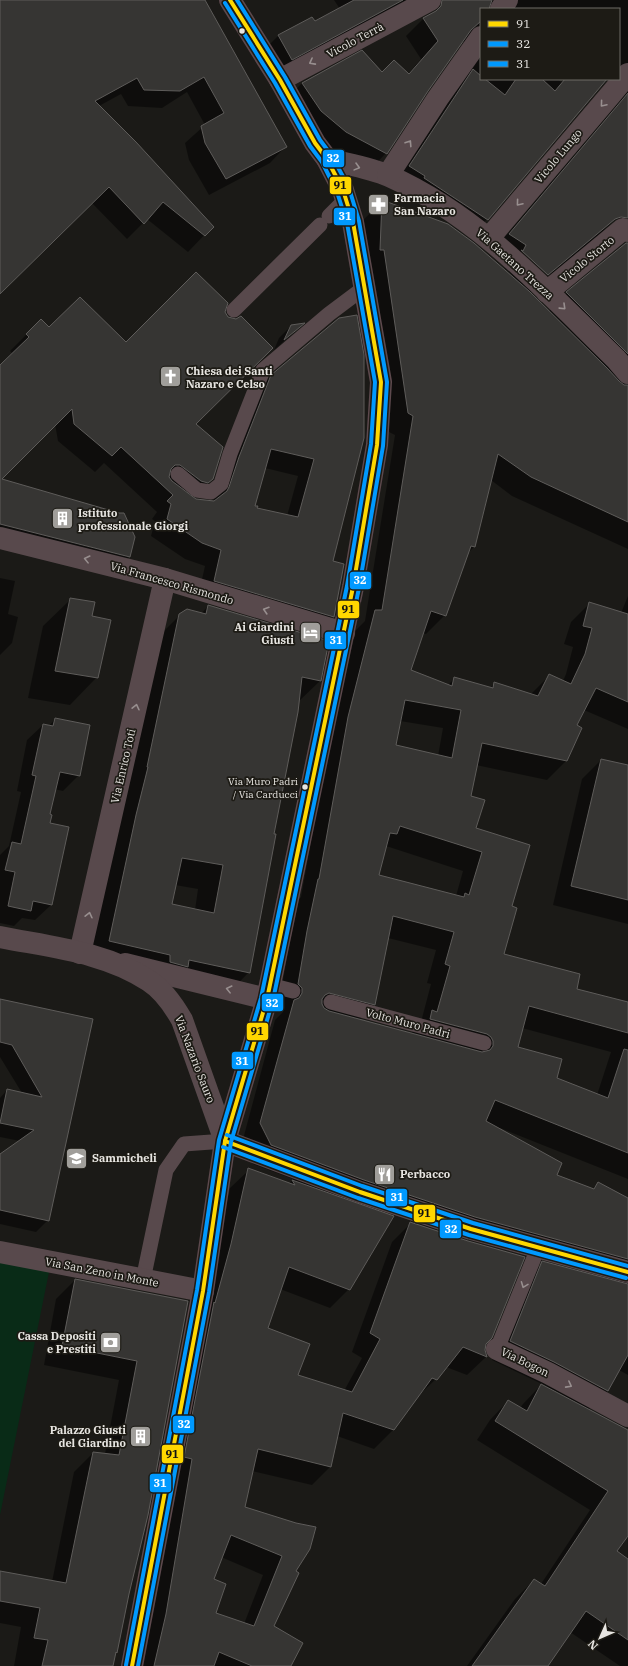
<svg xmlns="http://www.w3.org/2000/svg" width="628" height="1666" font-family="'IBM Plex Serif',serif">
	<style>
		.green { fill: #092b17 }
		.shadow { fill: #0007; fill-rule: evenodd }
		.building { fill: #363533; stroke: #5e5c5a; fill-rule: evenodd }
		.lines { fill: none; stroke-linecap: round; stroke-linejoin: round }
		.service { stroke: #58494c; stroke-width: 15 }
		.minor { stroke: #58494c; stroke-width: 22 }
		.tertiary { stroke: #58494c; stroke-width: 22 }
		.secondary { stroke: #5d494d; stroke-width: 22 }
		.bus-1-casing { stroke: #1d1b15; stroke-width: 7 }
		.bus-2-casing { stroke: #1d1b15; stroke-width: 7 }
		.bus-3-casing { stroke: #1d1b15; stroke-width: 7 }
		.bus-1 { stroke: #ffd700; stroke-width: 4 }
		.bus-2 { stroke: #09f; stroke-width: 4 }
		.bus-3 { stroke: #09f; stroke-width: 4 }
		.oneway { stroke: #988f8f }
		.bus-dot { fill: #e7e5e1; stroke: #1d1b15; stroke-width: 1.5 }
		.labels { text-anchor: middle; stroke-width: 3.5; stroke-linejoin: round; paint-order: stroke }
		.bus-label { font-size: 10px; fill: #e7e5e1; stroke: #1d1b15; text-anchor: end }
		.street-label { font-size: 11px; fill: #e7e5e1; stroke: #1d1b15 }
		.poi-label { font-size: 11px; font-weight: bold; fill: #e7e5e1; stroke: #1d1b15; text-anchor: start }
		.line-badge { stroke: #1d1b15; stroke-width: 1.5 }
		.badge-label { font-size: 11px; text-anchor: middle; font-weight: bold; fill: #fff }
		.pale-badge-label { font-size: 11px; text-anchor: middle; font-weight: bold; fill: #111 }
	</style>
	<rect width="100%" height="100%" fill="#1b1a17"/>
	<path class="green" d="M0 1262 49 1272 0 1515Z"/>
	<g class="shadow">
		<path d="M0 0H204L286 146 270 163 209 195 189 160 185 143 205 125 187 92 162 108 128 106 121 94 99 106 212 227 188 252 147 219 127 239 92 203 0 293Z"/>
		<path d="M334 0H406L392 14 272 78 259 55 278 36 315 23 340 9Z"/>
		<path d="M458 0H628V228L616 218 598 236 550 275 523 250 521 252 548 277 529 293 548 312 567 293 626 244H628V549L512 496 491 480 474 547 466 555 445 615 426 634 423 633 410 670 448 685 455 678 490 688 495 683 530 695 550 675 563 681 566 674 573 647 564 644 571 622 590 603 621 613 628 596V729L584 710 576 726 580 728 566 761 547 780 476 765 470 797 475 829 510 907 503 954 575 990 628 1003V1179L500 1128 499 1129 556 1175 592 1189 598 1184 628 1199V1375L619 1370 608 1391 588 1410 628 1431V1534L616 1551 628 1560V1666H620L570 1632 546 1666H467L515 1599 534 1580 541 1584 590 1510 477 1440 490 1420 508 1401 520 1408 523 1404 542 1384 492 1360 524 1282 543 1263 620 1283 612 1278 455 1236 376 1209 349 1289 330 1308 280 1289 267 1329 297 1376 344 1391 362 1358 352 1352 392 1242 411 1223 485 1344 484 1351 486 1357 467 1375 446 1367 436 1379 416 1398 393 1430 374 1449 337 1436 330 1467 312 1485 252 1471 243 1508 295 1572 273 1627 289 1666H140L213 1264 230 1188 249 1170 289 1184 293 1179 253 1164 242 1143 275 1020 283 1012V1007L279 1003 288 951 299 899 301 897 330 736 356 630 365 621 395 435 389 432 365 269 363 220 382 202 516 281 517 280 505 268 510 263 492 252 620 101 623 95 619 79V9H498L490 5 488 9H481V79H558L561 82 564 79H609H606L487 219 470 237 392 184 471 44 464 42H461L386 153 369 171 328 149 285 101 302 83 382 73 408 74 421 59 406 36 423 19ZM400 721 443 728 438 756 395 746ZM386 846 463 871 456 896 378 876ZM388 938 436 950 427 983 431 984 421 1022 413 1030 412 1034 359 1020 374 1004ZM522 1028 611 1052 597 1095 556 1079 516 1048ZM221 1557 263 1575 244 1624 215 1613 212 1580Z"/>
		<path d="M339 319 332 562 333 616 317 633 198 597 205 566 185 559 151 536 155 521 152 519 157 512 104 463 95 472 58 441 55 424 0 479V367L13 354 10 351 41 320 49 328 195 424 212 478 192 498 210 502 214 501 222 474 254 393 271 376ZM265 468 298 476 287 516 254 507Z"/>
		<path d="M302 324 291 335 274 350 279 338 291 326Z"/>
		<path d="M0 479 133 537 129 557 112 573 0 545Z"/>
		<path d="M0 578 15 581 8 614 18 617 12 643 0 655Z"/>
		<path d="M71 599 91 617 97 677 70 705 28 698 43 626Z"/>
		<path d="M208 606 328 642 320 681 298 702 249 972 225 997 85 965 155 640 180 615 201 614ZM175 885 198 889 195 910 171 905Z"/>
		<path d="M55 719 79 775 63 791 54 789 48 815 51 905 35 920 22 918 14 926 0 923V855L9 846 21 792 17 791 27 740 43 725 49 726Z"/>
		<path d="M601 760 628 766V924L553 905 582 779Z"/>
		<path d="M0 1000 92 1020 48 1220 36 1232 0 1224V1155L20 1141 0 1137V1098L7 1090 22 1093 0 1057Z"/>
		<path d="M75 1280 187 1302 116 1652 114 1654 112 1666H14L21 1627 0 1623V1572L52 1582 74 1472 93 1453 105 1454 119 1380 44 1365 56 1299Z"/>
	</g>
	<g class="building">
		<path d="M0 0H205L287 147 226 179 205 143 201 126 224 113 204 77 180 91 144 90 137 78 95 101 136 142 214 227 205 236 163 202 144 224 109 187 0 294Z"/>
		<path d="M354 0H403L292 60 278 35 312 17 315 21Z"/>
		<path d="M442 0H492L489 9H481V21L471 30 428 91 387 154 346 132 321 111 302 83 362 50 382 72 394 60 409 74 438 41 423 18 436 11 441 6Z"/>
		<path d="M473 69 481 76V79H485L505 95 516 79H542L555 91 565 79H607L488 220 424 178 425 176 409 166Z"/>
		<path d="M628 93V218L621 217 615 219 548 275 521 250 523 251 526 245 509 234Z"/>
		<path d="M382 200 448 224 474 243 529 291 607 368 619 381 624 385H628V522L531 477 498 454 475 547 471 546 446 616 431 611 411 670 452 686 454 677 493 688 494 682 538 696 549 674 571 684 585 654 592 628 583 626 589 602 628 614V702L596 688 577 725 582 728 567 761 482 743 471 796 485 800 476 828 530 845 512 906 517 908 504 954 580 974 577 989 628 1002V1033L529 1006 518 1047 562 1059 557 1078 608 1098 624 1049 628 1050V1153L495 1100 486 1121 562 1163 557 1175 594 1189 598 1182 628 1198V1259L475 1217 364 1180 271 1145 260 1123 294 1000 299 998 302 993V988L298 984 307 931 318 879H319L348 717 375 610H382L413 416 408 413 384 250H380ZM405 700 461 710 452 758 396 745ZM400 826 482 852 469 895 465 893 464 897 379 875 390 833 397 834ZM393 916 454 932 445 964 450 966 437 1012 432 1010 430 1019 487 1034 491 1037 493 1041V1046L490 1050 482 1052 329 1011 324 1008 322 1004V999L325 995 329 993 375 1005Z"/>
		<path d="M626 243H628V354L566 292Z"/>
		<path d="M196 272 228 303 225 312 228 317 236 319 241 316 273 348 196 424 223 447 213 479 208 483 201 481 180 465H175L171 469 169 477 172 481 196 499 214 501 227 491 229 487 239 457 271 375 339 318 357 315 364 355V438L333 561 344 564 334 617 214 581 221 550 202 543 167 519 171 504 167 501 173 495 121 447 112 456 74 424 72 409 2 479 119 513H124L135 537 130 557 0 524V365L29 337 26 334 41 319 49 327 80 297 126 342ZM271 449 314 459 298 517 257 508 258 506H255Z"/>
		<path d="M305 323 284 340 291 325Z"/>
		<path d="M70 598 95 602 92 616 111 620 98 678 55 671Z"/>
		<path d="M208 605 329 641 321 681 302 677 298 712 274 834H276L250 973 189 960 188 967 170 962V955L109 941 136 815 148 767H147L179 614 187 609 206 614ZM182 858 223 865 214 913 172 904Z"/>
		<path d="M55 718 90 725 80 776 60 772 50 814 52 815 50 823 69 827 52 905 33 901 31 911 8 906 15 872 5 870 12 842 21 844 36 776 32 775 43 724 53 726Z"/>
		<path d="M601 759 628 765V900L571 886Z"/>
		<path d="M0 999 93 1019 49 1221 0 1210V1154L34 1130 0 1123 7 1089 42 1097 12 1045 0 1042Z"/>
		<path d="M248 1168 295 1185 292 1180 394 1216 350 1290 289 1267 268 1328 310 1344 298 1375 352 1392 380 1339 370 1333 410 1222 468 1241 525 1257 492 1338 486 1344 485 1350 487 1357 463 1347 437 1380 432 1378 394 1430 343 1413 331 1467 258 1449 245 1507 296 1523 316 1527 310 1549 296 1571 299 1573 274 1626 303 1643 291 1666H252L219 1652 214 1666H154L166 1614 192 1459 184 1457 214 1302 215 1303 231 1244ZM231 1535 282 1556 254 1626 216 1613 226 1584 214 1579Z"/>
		<path d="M542 1261 628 1284V1355L608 1391 554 1362 510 1341Z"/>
		<path d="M75 1279 188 1301 148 1515 129 1594 117 1653 116 1652 113 1666H42L48 1640 34 1638 40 1608 0 1601V1571L66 1583 93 1452 119 1455 137 1361 62 1346Z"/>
		<path d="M541 1384 628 1430V1536L617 1551 628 1559V1640L586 1611 548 1666H472L534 1579 545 1586 608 1491 495 1421 508 1400 527 1411Z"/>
	</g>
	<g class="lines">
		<g class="service">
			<path d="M329 216 346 199"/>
			<path d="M234 310 320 225"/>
			<path d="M178 474 197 490 211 492 221 484 230 454 263 370 329 314 365 287"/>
			<path d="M270 985 293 991"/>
			<path d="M331 1002 484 1043"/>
			<path d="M143 1280 166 1170 184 1144 225 1141"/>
			<path d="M497 1349 538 1248"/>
		</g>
		<g class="minor">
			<path d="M501 9 507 0"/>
			<path d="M280 80 430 0"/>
			<path d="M327 159C346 164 371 168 389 176 479 216 546 291 616 359L628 373"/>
			<path d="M388 175 438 98 481 37"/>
			<path d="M489 238 628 74"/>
			<path d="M547 292 623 229 628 231"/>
			<path d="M0 538 165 579 344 633"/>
			<path d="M80 953 165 579"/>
			<path d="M125 964 267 999"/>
			<path d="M0 1252 203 1291"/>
			<path d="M497 1349 548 1373 628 1416"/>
		</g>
		<path class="tertiary" d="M0 937C50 947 106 952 149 981 163 990 174 1006 182 1020L225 1141 360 1192 471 1229 628 1272"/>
		<path class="secondary" d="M132 1666 203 1291 225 1141 267 999 353 587 377 445 381 382 353 222 343 190 327 159 315 143 280 80 230 0"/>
		<defs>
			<g id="bus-1">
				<path d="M225 1141 360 1192 471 1229 628 1272"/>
				<path d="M132 1666 203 1291 225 1141 267 999 353 587 377 445 381 382 353 222 343 190 327 159 315 143 280 80 230 0"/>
			</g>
			<g id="bus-2">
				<path d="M223 1147 358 1198 469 1235 626 1278"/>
				<path d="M138 1666 209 1292 231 1142 273 1000 359 588 383 446 387 382 359 221 349 188 332 156 320 140 285 77 237 0"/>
			</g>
			<g id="bus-3">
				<path d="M227 1135 362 1186 473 1223 628 1266"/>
				<path d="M126 1665 197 1290 219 1140 261 998 347 586 371 444 375 382 347 223 337 192 322 162 310 146 275 83 225 3"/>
			</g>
		</defs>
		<use href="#bus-1" class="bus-1-casing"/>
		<use href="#bus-2" class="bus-2-casing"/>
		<use href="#bus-3" class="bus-3-casing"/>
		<use href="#bus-1" class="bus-1"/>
		<use href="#bus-2" class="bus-2"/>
		<use href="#bus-3" class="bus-3"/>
	</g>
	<defs><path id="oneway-chevron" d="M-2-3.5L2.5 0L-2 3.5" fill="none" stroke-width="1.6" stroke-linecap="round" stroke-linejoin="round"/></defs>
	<g class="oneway">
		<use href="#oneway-chevron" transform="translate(312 62) rotate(152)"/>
		<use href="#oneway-chevron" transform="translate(603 104) rotate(130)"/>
		<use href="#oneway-chevron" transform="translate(409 143) rotate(-57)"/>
		<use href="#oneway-chevron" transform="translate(357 167) rotate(15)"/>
		<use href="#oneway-chevron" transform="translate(519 203) rotate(130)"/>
		<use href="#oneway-chevron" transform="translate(563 307) rotate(44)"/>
		<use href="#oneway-chevron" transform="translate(87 559) rotate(-166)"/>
		<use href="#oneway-chevron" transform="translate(266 610) rotate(-163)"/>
		<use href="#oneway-chevron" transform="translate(136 707) rotate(-77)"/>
		<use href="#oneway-chevron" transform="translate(89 915) rotate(-77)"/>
		<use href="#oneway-chevron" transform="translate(229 989) rotate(-166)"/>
		<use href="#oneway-chevron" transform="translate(524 1285) rotate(111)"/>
		<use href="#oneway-chevron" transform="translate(569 1385) rotate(28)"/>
	</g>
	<defs>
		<symbol id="pharmacy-square" viewBox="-11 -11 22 22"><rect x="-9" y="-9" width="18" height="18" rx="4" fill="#a09e9a" stroke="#1d1b15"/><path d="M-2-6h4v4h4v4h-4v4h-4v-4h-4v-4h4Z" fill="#fff"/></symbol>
		<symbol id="church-square" viewBox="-11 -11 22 22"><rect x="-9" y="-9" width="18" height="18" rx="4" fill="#a09e9a" stroke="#1d1b15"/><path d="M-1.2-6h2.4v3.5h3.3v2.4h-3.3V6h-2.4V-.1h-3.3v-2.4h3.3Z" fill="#fff"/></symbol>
		<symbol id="building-square" viewBox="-11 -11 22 22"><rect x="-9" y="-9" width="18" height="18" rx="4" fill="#a09e9a" stroke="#1d1b15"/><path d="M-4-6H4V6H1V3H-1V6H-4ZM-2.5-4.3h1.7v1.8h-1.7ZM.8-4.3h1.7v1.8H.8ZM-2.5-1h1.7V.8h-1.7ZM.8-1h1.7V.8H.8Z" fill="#fff"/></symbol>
		<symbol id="hotel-square" viewBox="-11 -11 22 22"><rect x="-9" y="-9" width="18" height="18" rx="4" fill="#a09e9a" stroke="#1d1b15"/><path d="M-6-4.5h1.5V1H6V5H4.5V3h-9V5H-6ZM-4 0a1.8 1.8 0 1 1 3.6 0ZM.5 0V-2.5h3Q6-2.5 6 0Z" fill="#fff"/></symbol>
		<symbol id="school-square" viewBox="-11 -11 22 22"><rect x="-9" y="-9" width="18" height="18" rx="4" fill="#a09e9a" stroke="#1d1b15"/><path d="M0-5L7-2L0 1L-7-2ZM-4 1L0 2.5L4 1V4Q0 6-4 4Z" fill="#fff"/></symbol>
		<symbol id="restaurant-square" viewBox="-11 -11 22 22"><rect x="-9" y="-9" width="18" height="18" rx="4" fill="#a09e9a" stroke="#1d1b15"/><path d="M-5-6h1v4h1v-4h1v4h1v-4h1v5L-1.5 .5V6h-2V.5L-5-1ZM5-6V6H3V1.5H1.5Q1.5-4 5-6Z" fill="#fff"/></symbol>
		<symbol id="bank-square" viewBox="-11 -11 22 22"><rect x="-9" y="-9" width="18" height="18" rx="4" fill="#a09e9a" stroke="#1d1b15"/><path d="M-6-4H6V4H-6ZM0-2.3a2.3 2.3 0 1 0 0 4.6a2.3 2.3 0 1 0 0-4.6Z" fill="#fff"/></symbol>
	</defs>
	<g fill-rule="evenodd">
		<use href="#pharmacy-square" x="366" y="192" width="25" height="25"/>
		<use href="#church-square" x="158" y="364" width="25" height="25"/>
		<use href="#building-square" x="50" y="506" width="25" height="25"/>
		<use href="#hotel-square" x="298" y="620" width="25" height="25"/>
		<use href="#school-square" x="64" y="1146" width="25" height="25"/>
		<use href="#restaurant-square" x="372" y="1162" width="25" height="25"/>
		<use href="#bank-square" x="98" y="1330" width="25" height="25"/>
		<use href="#building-square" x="128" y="1424" width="25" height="25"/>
	</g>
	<g class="bus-dot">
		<circle cx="242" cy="31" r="3.5"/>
		<circle cx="305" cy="787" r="3.5"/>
	</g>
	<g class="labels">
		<g class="bus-label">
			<text x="298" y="785">Via Muro Padri<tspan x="298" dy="13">/ Via Carducci</tspan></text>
		</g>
		<g class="street-label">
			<text transform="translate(355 40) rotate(-28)" y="4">Vicolo Terrà</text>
			<text transform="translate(558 156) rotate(-50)" y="4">Vicolo Lungo</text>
			<text transform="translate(587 259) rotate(-39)" y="4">Vicolo Storto</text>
			<text transform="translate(515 264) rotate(42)" y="4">Via Gaetano Trezza</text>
			<text transform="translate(172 583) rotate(16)" y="4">Via Francesco Rismondo</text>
			<text transform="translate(123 766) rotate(-77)" y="4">Via Enrico Toti</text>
			<text transform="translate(408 1023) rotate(15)" y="4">Volto Muro Padri</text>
			<text transform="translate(195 1059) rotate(69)" y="4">Via Nazario Sauro</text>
			<text transform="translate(102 1272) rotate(11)" y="4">Via San Zeno in Monte</text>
			<text transform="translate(525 1362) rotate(26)" y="4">Via Bogon</text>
		</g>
		<g class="poi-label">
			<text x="394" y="202">Farmacia<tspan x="394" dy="13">San Nazaro</tspan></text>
			<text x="186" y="375">Chiesa dei Santi<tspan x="186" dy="13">Nazaro e Celso</tspan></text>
			<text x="78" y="517">Istituto<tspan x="78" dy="13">professionale Giorgi</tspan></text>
			<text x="294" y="631" text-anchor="end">Ai Giardini<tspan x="294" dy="13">Giusti</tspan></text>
			<text x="92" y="1162">Sammicheli</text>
			<text x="400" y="1178">Perbacco</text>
			<text x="96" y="1340" text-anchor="end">Cassa Depositi<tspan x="96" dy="13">e Prestiti</tspan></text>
			<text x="126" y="1434" text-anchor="end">Palazzo Giusti<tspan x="126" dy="13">del Giardino</tspan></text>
		</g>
	</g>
	<g class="line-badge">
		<rect x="322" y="149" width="23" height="19" rx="4" fill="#09f"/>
		<rect x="329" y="176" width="23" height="19" rx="4" fill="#ffd700"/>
		<rect x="333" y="207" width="23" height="19" rx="4" fill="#09f"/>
		<rect x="349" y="571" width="23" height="19" rx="4" fill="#09f"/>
		<rect x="337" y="600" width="23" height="19" rx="4" fill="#ffd700"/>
		<rect x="324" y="631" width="23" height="19" rx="4" fill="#09f"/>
		<rect x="261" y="993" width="23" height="19" rx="4" fill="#09f"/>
		<rect x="246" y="1022" width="23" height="19" rx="4" fill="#ffd700"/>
		<rect x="231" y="1051" width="23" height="19" rx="4" fill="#09f"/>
		<rect x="385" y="1188" width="23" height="19" rx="4" fill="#09f"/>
		<rect x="413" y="1204" width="23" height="19" rx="4" fill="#ffd700"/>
		<rect x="439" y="1219" width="23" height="20" rx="4" fill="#09f"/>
		<rect x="172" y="1415" width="23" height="19" rx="4" fill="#09f"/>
		<rect x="161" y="1444" width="23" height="20" rx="4" fill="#ffd700"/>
		<rect x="149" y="1473" width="23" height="20" rx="4" fill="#09f"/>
	</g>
	<g class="badge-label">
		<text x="333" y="162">32</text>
		<text x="345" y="220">31</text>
		<text x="360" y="584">32</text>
		<text x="336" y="644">31</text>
		<text x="272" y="1007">32</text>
		<text x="242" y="1065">31</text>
		<text x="397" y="1201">31</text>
		<text x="451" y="1233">32</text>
		<text x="184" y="1428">32</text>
		<text x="160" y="1487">31</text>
	</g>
	<g class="pale-badge-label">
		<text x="340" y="189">91</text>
		<text x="348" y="613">91</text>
		<text x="257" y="1035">91</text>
		<text x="424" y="1217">91</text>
		<text x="172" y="1458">91</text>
	</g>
	<rect x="480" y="8" width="140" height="72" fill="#1d1b15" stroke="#6e6c67"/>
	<rect x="488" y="21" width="20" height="6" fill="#ffd700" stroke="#6e6c67"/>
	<text x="516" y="28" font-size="12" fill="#e7e5e1">91</text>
	<rect x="488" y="41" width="20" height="6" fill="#0099ff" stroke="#6e6c67"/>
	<text x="516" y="48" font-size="12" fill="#e7e5e1">32</text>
	<rect x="488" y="61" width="20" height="6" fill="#0099ff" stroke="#6e6c67"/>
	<text x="516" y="68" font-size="12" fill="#e7e5e1">31</text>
	<g transform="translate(600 1638) rotate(225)" stroke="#1d1b15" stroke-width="3" paint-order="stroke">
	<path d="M0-3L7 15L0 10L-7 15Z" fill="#e7e5e1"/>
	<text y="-6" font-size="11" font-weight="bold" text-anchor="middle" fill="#e7e5e1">N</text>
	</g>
</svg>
